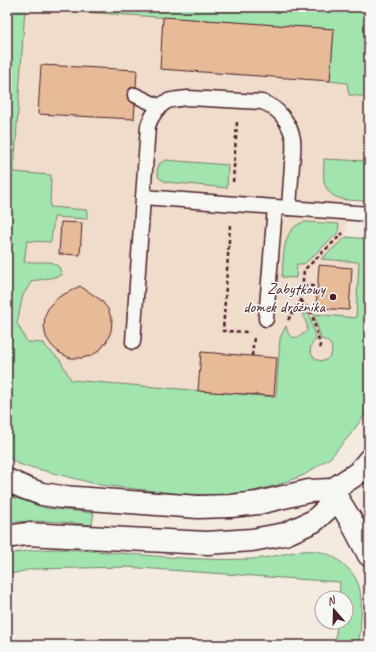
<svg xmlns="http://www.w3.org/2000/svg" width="376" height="652" font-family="Caveat,sans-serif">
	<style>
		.built { fill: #f0dcca }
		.green { fill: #a2e4ae; stroke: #76826c }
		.building { fill: #e8bb98; stroke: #4a1f2b }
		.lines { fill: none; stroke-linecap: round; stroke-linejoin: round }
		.service-casing { stroke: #4a1f2b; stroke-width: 17 }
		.tertiary-casing { stroke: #4a1f2b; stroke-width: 25 }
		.primary-casing { stroke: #4a1f2b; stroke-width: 25 }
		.motorway-casing { stroke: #4a1f2b; stroke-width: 25 }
		.path { stroke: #4a1f2b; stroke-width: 2.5; stroke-dasharray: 4 3; stroke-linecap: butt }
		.service { stroke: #f6f6f2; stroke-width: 14 }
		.tertiary { stroke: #f6f6f2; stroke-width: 22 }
		.primary { stroke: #f6f6f2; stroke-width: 22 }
		.motorway { stroke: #f6f6f2; stroke-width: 22 }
		.poi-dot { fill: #4a1f2b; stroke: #f6f6f2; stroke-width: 1.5 }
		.labels { text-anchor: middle; stroke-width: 3; stroke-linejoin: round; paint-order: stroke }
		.poi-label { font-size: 16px; fill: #4a1f2b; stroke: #f6f6f2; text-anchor: end }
	</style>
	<rect width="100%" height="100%" fill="#f3eae0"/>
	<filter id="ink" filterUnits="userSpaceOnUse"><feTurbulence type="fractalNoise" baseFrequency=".025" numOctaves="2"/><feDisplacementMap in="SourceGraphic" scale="8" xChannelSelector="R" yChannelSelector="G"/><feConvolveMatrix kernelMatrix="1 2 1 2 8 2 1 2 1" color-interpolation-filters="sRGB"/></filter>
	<g filter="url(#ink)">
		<path class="built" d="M10 7H271L369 14V129L365 181 348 200 346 235V237L369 239V313L278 417 7 394V42Z"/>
		<g class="green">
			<path d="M7 7H369V97L349 95 347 83 329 81 334 29 25 8 18 110 14 172 51 175 50 207 87 210V219L54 217 51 242 27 241 24 262H51L59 267 62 275 50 278 32 281 23 295 17 323 27 342 44 343 46 347 60 360 71 380 276 397 280 338 286 326C288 337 293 341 303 334 305 333 307 332 307 329 308 324 304 318 302 314H309L316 340C312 343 309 347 311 353 312 356 315 359 318 360 332 365 339 342 321 339L314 314 356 318 359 262 321 259 346 237 369 239V404L364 416 350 435 330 458 304 475 277 485 250 492 217 495 181 494 100 485 18 464 7 456Z"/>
			<path d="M369 129V201C352 200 328 203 324 181 323 174 324 166 324 159L367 161Z"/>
			<path d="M165 160 228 165 227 188 166 182 159 178 157 171 159 164Z"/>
			<path d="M305 222 339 224 338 233 304 264H297L296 278 282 277C284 258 281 227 305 222Z"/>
			<path d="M7 495 46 508 94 513 92 525C64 522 36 519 7 523Z"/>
			<path d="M55 549C121 551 186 562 252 559 279 558 307 543 332 556 336 558 339 561 342 563 347 567 353 573 356 579 365 595 360 627 359 645H335L337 622H346V598H339L340 582 125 567 32 569 7 575V554L35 550Z"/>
		</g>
		<g class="building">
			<path d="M163 17 334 29 330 81 160 69Z"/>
			<path d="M41 65 137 70 136 87 130 88 128 91 127 95 128 100 135 104 134 119 38 114Z"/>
			<path d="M61 222 82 223 80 255 59 254Z"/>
			<path d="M319 265 352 268 349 310 316 308Z"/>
			<path d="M80 286 101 300 108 309 112 320 111 331 107 341 100 350 91 356 81 358H70L60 353 52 346 46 337 44 326 45 315 50 305 59 297Z"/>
			<path d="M201 352 277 358 274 396 198 391Z"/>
		</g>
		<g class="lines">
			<defs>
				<g id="service">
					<path d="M135 95 160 107"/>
					<path d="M143 197 369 214"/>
					<path d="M266 319 275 207"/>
					<path d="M133 342 148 126C151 116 159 105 168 101 174 99 181 99 188 98L262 102C278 107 290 123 293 139 294 147 293 156 292 164 291 179 290 193 289 208"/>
				</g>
				<path id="tertiary" d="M332 490 350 519 369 555"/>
				<path id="primary" d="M332 490 358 473 369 460"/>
				<path id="motorway" d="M7 480 25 488 42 494 62 497 198 507 231 506 258 503 309 491 332 490 328 508 314 521 285 534 252 540 207 543 26 534 7 537"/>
			</defs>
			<use href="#service" class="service-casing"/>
			<use href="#tertiary" class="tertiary-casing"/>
			<use href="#primary" class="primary-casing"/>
			<use href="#motorway" class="motorway-casing"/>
			<g class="path">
				<path d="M233 182 237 122"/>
				<path d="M230 225 223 331 250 332"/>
				<path d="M303 286H318"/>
				<path d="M301 300 312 314 321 349"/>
				<path d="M288 320 301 300 304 270 343 233"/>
				<path d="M252 356 254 337"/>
			</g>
			<use href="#service" class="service"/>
			<use href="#tertiary" class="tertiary"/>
			<use href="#primary" class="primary"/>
			<use href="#motorway" class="motorway"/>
		</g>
	</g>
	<circle class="poi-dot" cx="333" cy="297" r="4"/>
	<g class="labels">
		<g class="poi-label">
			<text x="325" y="294">Zabytkowy<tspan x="325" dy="18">domek dróżnika</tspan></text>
		</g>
	</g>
	<rect width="376" height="652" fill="none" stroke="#f6f6f2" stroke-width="24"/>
	<rect x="12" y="12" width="352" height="628" fill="none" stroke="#4a1f2b" stroke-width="1.5" filter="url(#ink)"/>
	<g transform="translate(334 610) rotate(340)"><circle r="19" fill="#f6f6f2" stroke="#b1a0a2"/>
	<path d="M0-3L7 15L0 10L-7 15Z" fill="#4a1f2b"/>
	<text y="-6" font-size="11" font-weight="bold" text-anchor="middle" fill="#4a1f2b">N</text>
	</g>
</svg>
